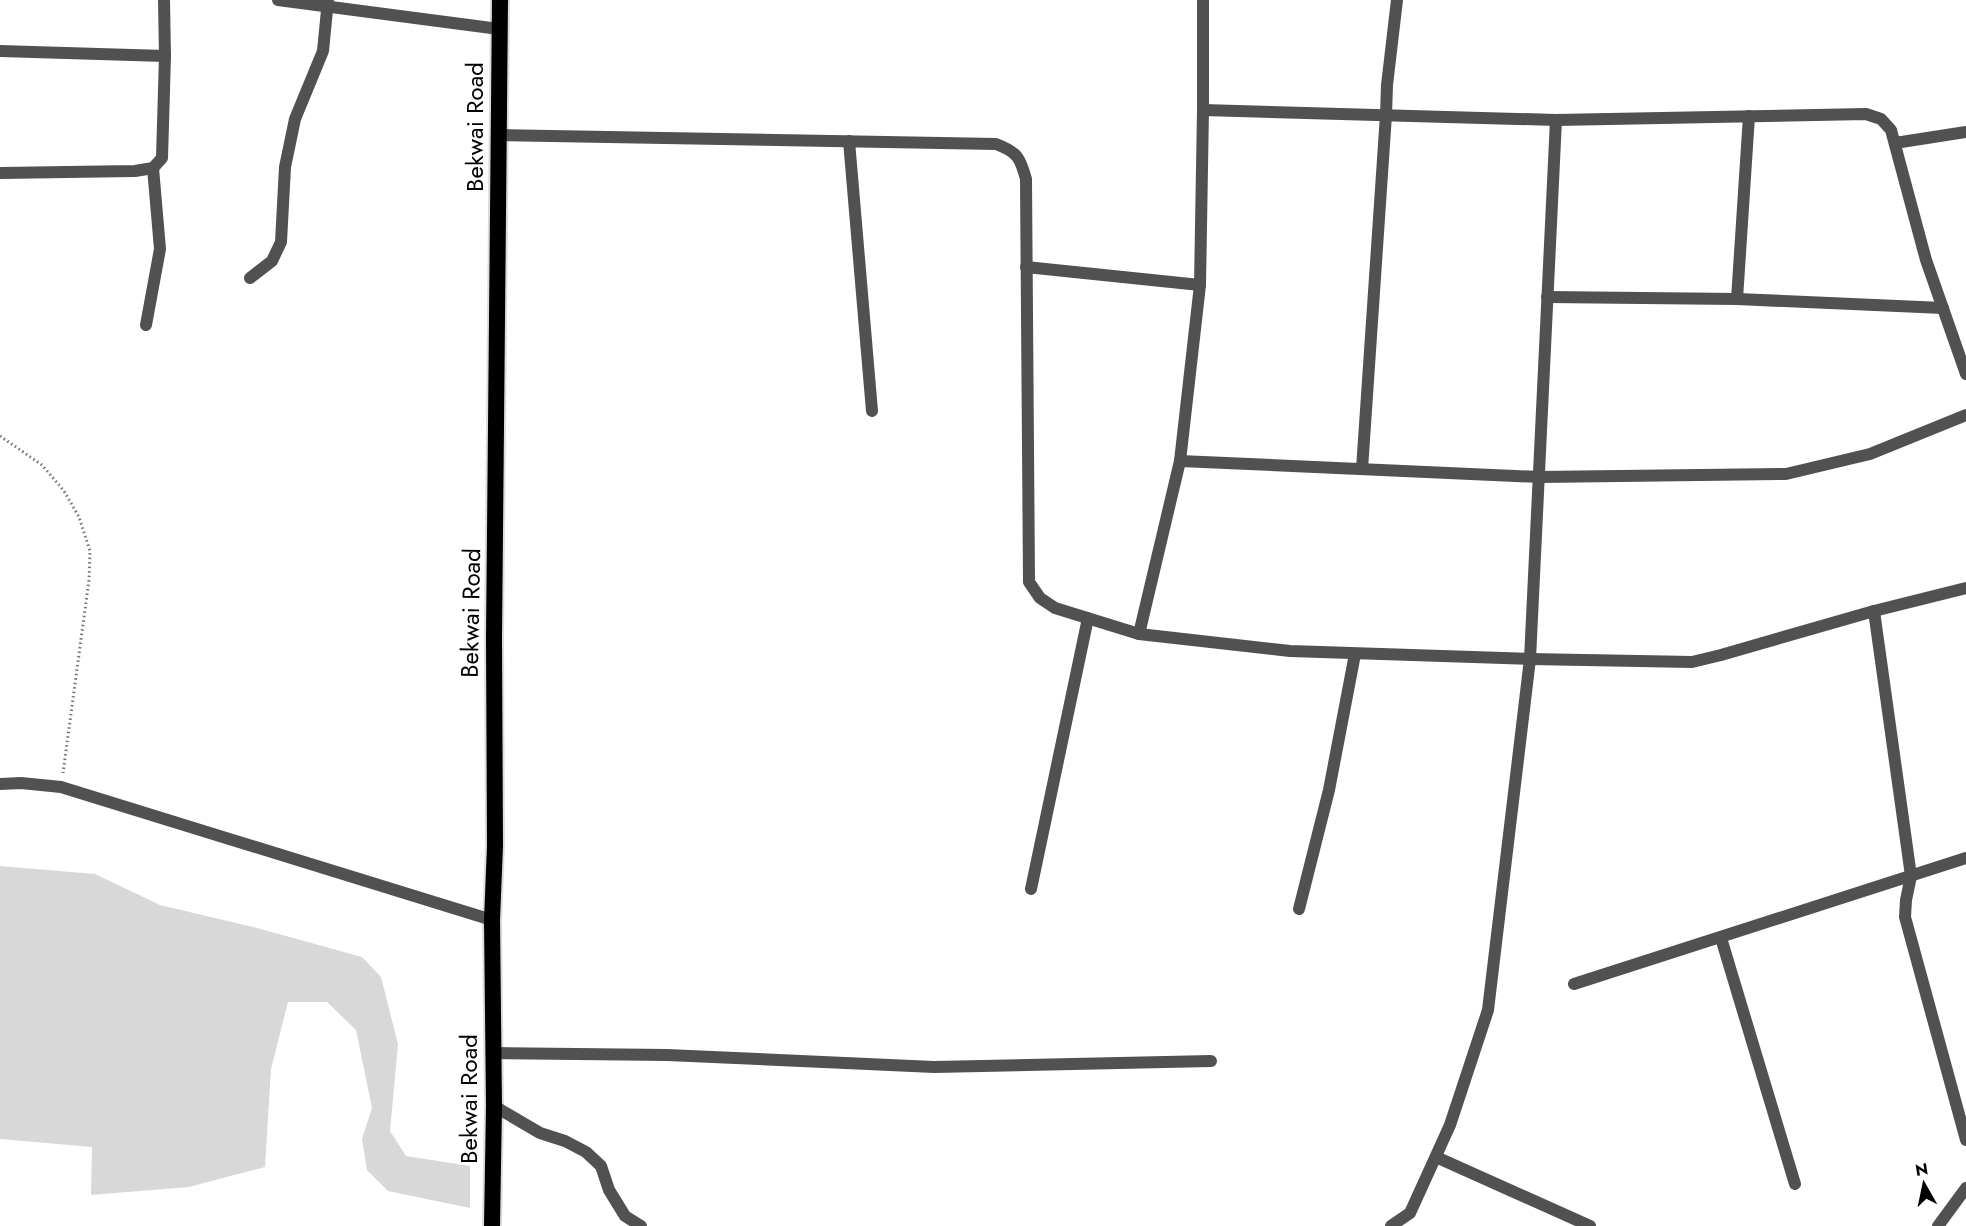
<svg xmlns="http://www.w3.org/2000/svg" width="1966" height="1226" font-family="Jost,sans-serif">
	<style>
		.green { fill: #d8d8d8 }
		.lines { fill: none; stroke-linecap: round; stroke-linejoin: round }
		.trunk-casing { stroke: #dbdbdb; stroke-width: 20 }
		.path { stroke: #737373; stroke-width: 3; stroke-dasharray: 1.5 3; stroke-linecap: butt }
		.minor { stroke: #515151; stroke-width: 12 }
		.trunk { stroke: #000; stroke-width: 16 }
		.labels { text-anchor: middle; stroke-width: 6; stroke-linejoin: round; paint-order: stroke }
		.street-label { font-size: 24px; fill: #000; stroke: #fff }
	</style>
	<rect width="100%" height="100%" fill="#fff"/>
	<path class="green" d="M0 866 95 874 160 905 257 928 362 957 381 977 398 1044 390 1131 406 1156 470 1166V1208L388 1191 367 1170 362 1139 372 1108 356 1030 327 1002H288L271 1069 265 1167 189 1187 91 1195 92 1147 0 1139Z"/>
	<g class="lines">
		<defs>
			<path id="trunk" d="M492 1226 494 1106 492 920 495 846 494 638 500 0"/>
		</defs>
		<use href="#trunk" class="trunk-casing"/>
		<path class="path" d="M0 436 42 465 64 491 79 517 90 551 89 580 63 773"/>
		<g class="minor">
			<path d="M278 0 499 29"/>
			<path d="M0 51 165 56"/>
			<path d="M1203 110 1556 120 1866 114 1881 119 1891 130 1926 260 1966 374"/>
			<path d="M500 135 996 144C1017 152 1020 157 1026 179L1029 582 1040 598 1055 608 1139 634 1290 651 1530 659 1692 662 1721 655 1874 611 1966 588"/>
			<path d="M849 141 872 411"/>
			<path d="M1895 143 1966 132"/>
			<path d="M0 173 135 171 153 168 162 158 165 56 164 0"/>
			<path d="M1026 267 1200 285"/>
			<path d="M250 278 272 261 281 242 285 167 295 119 323 51 328 0"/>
			<path d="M1547 297 1737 299 1943 308"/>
			<path d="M1737 299 1749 116"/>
			<path d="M146 325 160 249 153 168"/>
			<path d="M1180 461 1539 477 1786 474 1870 454 1966 415"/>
			<path d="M1362 469 1386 115 1387 85 1397 0"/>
			<path d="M1874 611 1911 876 1906 900 1905 917 1966 1140"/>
			<path d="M1139 634 1180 461 1200 285 1203 110V0"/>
			<path d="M0 784 21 783 61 787 492 920"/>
			<path d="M1031 889 1088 618"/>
			<path d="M1299 909 1329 790 1355 654"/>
			<path d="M1721 938 1795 1184"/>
			<path d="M1574 984 1966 858"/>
			<path d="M494 1053 667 1055 934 1067 1211 1061"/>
			<path d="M494 1106 540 1133 565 1141 586 1152 601 1166 609 1190 625 1216 641 1226"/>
			<path d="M1436 1157 1590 1226"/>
			<path d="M1391 1226 1410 1213 1450 1125 1488 1010 1530 659 1556 120"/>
			<path d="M1938 1226 1966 1188"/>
		</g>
		<use href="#trunk" class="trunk"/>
	</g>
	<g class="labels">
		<g class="street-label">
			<text transform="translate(475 127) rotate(-90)" y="8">Bekwai Road</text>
			<text transform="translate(471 613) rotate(-89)" y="8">Bekwai Road</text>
			<text transform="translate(469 1099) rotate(-90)" y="8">Bekwai Road</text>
		</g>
	</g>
	<g transform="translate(1924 1184) rotate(351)" stroke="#ffffff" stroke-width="4.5" paint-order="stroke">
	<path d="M0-4.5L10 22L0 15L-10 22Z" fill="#000000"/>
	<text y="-9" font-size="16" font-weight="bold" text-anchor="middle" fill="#000000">N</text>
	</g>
</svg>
